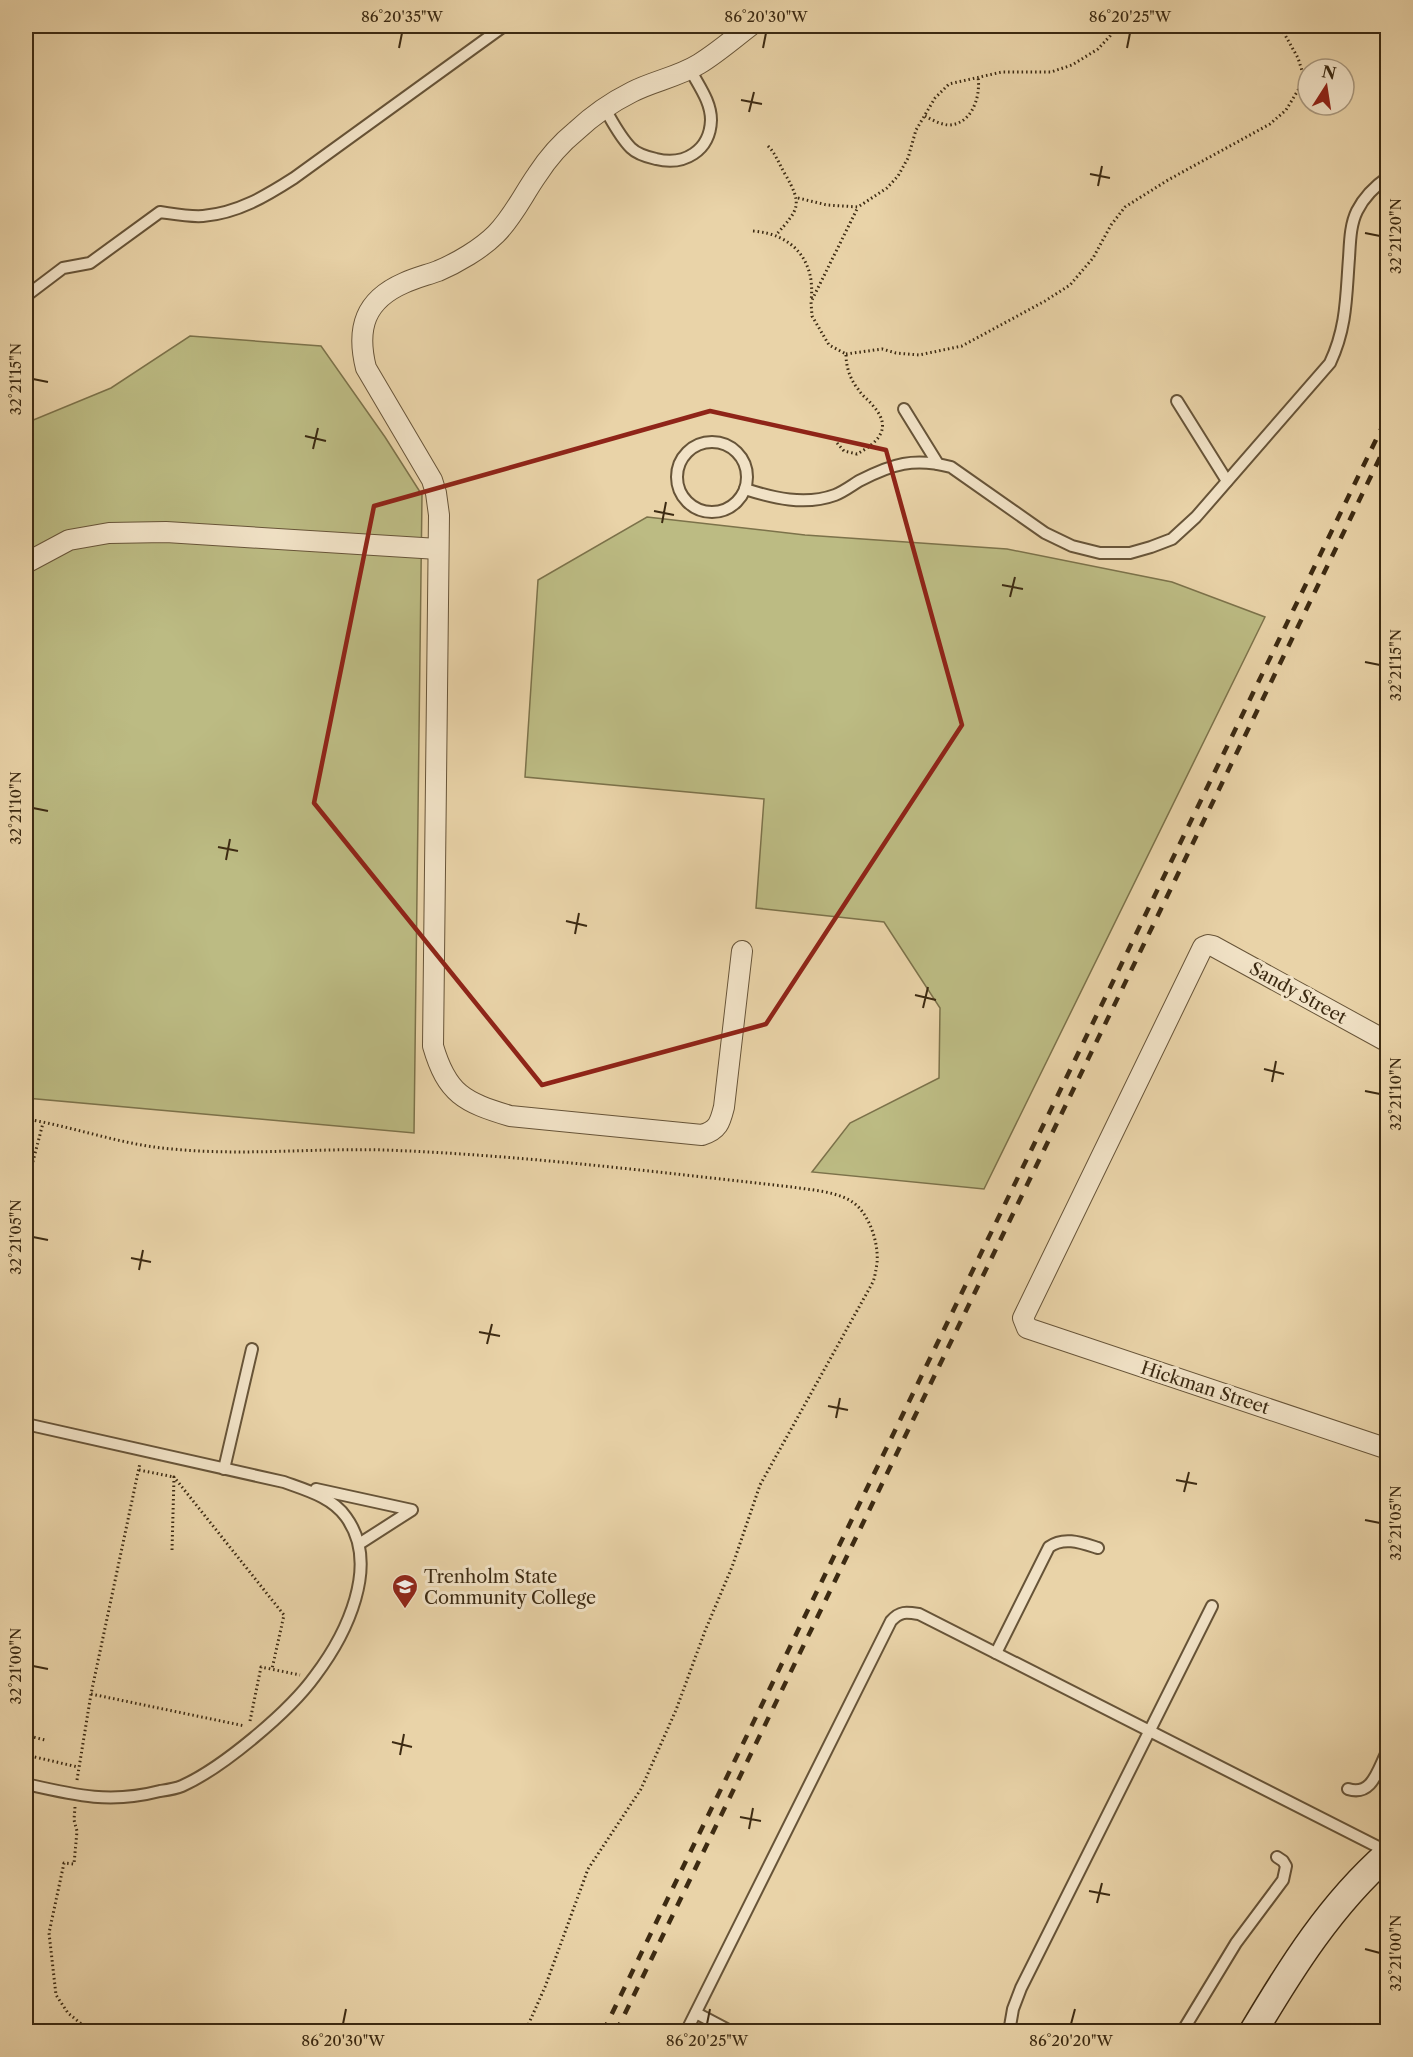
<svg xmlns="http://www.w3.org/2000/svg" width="1413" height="2057" font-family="'Libre Caslon Text',serif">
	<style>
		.green { fill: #bcbb83; stroke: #7c724a; stroke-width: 1.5 }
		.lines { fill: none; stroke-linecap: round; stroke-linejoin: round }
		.lane-casing { stroke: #675438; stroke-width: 14 }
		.street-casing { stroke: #675438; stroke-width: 22 }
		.secondary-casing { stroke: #3c2a12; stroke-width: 30 }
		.path { stroke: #3c2a12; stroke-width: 3; stroke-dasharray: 1.5 3; stroke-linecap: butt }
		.lane { stroke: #f1e2c6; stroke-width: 10 }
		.street { stroke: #f1e2c6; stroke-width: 20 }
		.secondary { stroke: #f1e2c6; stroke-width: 27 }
		.rail { stroke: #3c2a12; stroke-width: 4.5; stroke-dasharray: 10 10; stroke-linecap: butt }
		.marked { fill: none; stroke: #8f2418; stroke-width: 4.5; stroke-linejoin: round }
		.ticks { fill: none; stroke: #3c2a12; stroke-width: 2 }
		.labels { text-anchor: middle; stroke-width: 6; stroke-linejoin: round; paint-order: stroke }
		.street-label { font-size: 18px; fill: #3c2a12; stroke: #f1e2c6 }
		.poi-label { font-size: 18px; fill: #3c2a12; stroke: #f1e2c6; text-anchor: start }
		.neatline { fill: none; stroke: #3c2a12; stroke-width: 2 }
		.ticks-label { font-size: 15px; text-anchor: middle; fill: #3c2a12 }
	</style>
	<rect width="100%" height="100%" fill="#e9d3a8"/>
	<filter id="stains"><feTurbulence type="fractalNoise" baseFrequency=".00333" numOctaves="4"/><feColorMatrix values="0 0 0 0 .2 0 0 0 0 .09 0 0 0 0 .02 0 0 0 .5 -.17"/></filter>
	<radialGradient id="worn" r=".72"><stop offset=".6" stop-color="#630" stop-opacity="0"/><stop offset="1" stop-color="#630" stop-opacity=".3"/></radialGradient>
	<g class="green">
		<path d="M190 336 321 346 385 437 422 495 414 1133 26 1098V423L111 388Z"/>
		<path d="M647 517 805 535 1007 549 1172 582 1265 617 984 1189 812 1172 850 1123 939 1078 940 1008 884 922 756 908 764 799 525 777 538 580Z"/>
	</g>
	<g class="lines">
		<defs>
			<g id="lane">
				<path d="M605 109C612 121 620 137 631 148 637 154 647 157 656 159 684 166 710 151 711 120 711 101 698 85 690 69"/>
				<path d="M26 296 63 268 90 263 160 212C174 214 189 217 203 216 238 213 266 196 294 178L504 26"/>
				<path d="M1177 401 1227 481"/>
				<path d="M904 409 938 464"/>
				<circle cx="712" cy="477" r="35"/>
				<path d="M745 489C773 498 805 506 835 495 843 492 851 486 859 481 892 464 914 457 951 467L1045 533 1072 546 1100 553H1130L1151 547 1172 539 1196 517 1330 363C1347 327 1346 296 1349 258 1350 243 1350 225 1357 211 1364 197 1375 186 1388 177"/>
				<path d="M26 1424 284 1482C306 1490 332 1497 346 1517 381 1565 346 1635 315 1676 289 1712 222 1768 182 1786 175 1789 167 1790 160 1791 110 1804 74 1795 26 1784"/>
				<path d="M224 1469 252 1349"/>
				<path d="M316 1489 412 1510 359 1544"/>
				<path d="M996 1653 1049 1547C1064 1536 1082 1543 1098 1548"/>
				<path d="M1348 1789C1373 1797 1378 1768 1388 1750"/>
				<path d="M696 2013 732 2032"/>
				<path d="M686 2032 891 1621C900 1611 906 1612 919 1614L1388 1852"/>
				<path d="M1009 2032 1013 2009 1021 1988 1212 1606"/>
				<path d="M1182 2032 1236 1943 1283 1880 1286 1866 1283 1861 1277 1857"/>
			</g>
			<g id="street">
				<path d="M26 563 69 540 109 533 166 532 438 549"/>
				<path d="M742 951 724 1107C720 1123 718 1130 702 1135L510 1116C464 1102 447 1094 433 1046L439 515 436 493 432 480 366 368C356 328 365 300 404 283 415 278 427 275 438 271 457 263 481 249 496 234 513 217 523 195 537 175 548 158 560 144 576 131 592 116 612 102 632 92 653 81 678 77 699 64 717 53 733 39 750 26"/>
				<path d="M1388 1042 1213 946 1208 945 1203 947 1023 1318 1027 1328 1388 1449"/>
			</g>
			<path id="secondary" d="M1253 2032C1291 1968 1331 1904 1388 1854"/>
		</defs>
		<use href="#lane" class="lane-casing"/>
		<use href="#street" class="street-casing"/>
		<use href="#secondary" class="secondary-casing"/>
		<g class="path">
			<path d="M925 116C932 120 940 124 948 125 972 125 981 96 978 77"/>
			<path d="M768 146C776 154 779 164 785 174 803 205 799 209 776 235"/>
			<path d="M798 198 827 205 858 207 887 188 898 176 908 158 916 130 935 98 949 84 1002 72H1051L1072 65 1098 49 1110 36 1115 26"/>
			<path d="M753 231C793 234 816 261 811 301"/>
			<path d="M846 354 882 349 896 353 919 355 962 346 1045 301 1070 285 1093 258 1111 225 1125 207 1168 180 1270 124 1286 110 1300 87 1304 77 1298 58 1280 26"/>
			<path d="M837 443 844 451 857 454C877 443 893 429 874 407 869 400 862 396 858 389 850 379 846 367 846 354L829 345 812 316 811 302 858 207"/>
			<path d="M26 1119C75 1127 122 1145 172 1149 243 1156 314 1148 385 1150 521 1155 657 1172 792 1187 811 1190 834 1191 851 1201 869 1212 879 1243 877 1263 876 1270 875 1276 873 1282L760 1485 732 1567 705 1631 676 1710 641 1789 588 1869 545 1987 525 2032"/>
			<path d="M26 1188 43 1123"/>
			<path d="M139 1470 174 1477"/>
			<path d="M172 1550 174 1477 284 1615 272 1669"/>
			<path d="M91 1694 245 1726"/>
			<path d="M250 1721 261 1667 300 1675"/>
			<path d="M26 1753 29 1736 45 1740"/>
			<path d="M26 1755 78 1767"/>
			<path d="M77 1780 91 1694 140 1463"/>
			<path d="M75 1807 74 1820 77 1831 74 1864 64 1863 49 1933 56 1995 68 2013 91 2032"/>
			<path d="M26 2026 33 2032"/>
		</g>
		<use href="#lane" class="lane"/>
		<use href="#street" class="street"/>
		<use href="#secondary" class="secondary"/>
		<g class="rail">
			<path d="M603 2032 1388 415"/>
			<path d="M616 2032 1388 441"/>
		</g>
	</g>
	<path class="marked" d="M710 411 886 450 962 725 766 1024 542 1085 314 803 374 506Z"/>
	<path class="ticks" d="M399 48 402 33M763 48 766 33M1127 48 1130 33M741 100 762 104M749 112 754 92M1090 174 1110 178M1098 186 1102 166M1365 233 1380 236M33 379 48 382M305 436 326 441M313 449 318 428M654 511 674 515M662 523 666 502M1002 585 1023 589M1010 597 1015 577M1365 662 1380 665M33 808 48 811M218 847 238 851M226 860 230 839M566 921 587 926M575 934 579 913M915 995 936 1000M923 1008 928 987M1264 1069 1284 1074M1272 1082 1276 1061M1365 1091 1380 1094M33 1237 48 1240M131 1258 151 1262M139 1270 143 1250M479 1332 500 1336M487 1344 492 1324M828 1406 848 1410M836 1418 840 1398M1176 1480 1197 1484M1184 1492 1189 1472M1365 1520 1380 1523M33 1666 48 1669M392 1742 412 1747M400 1755 404 1734M740 1817 761 1821M749 1829 753 1808M1089 1891 1110 1895M1097 1903 1102 1883M1365 1949 1380 1953M343 2024 346 2009M707 2024 710 2009M1071 2024 1075 2009"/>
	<defs>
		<symbol id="university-pin" viewBox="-11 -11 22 30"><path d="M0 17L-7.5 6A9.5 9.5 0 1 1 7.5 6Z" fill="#8f2418" stroke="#f1e2c6"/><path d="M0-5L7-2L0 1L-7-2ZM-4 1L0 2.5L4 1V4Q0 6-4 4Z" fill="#fff"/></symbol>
	</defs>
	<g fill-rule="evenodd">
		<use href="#university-pin" x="390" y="1572" width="30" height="40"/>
	</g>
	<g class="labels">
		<g class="street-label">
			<text transform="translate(1298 993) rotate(29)" y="6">Sandy Street</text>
			<text transform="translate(1205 1388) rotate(18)" y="6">Hickman Street</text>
		</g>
		<g class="poi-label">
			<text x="424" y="1583">Trenholm State<tspan x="424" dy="21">Community College</tspan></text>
		</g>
	</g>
	<rect width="1413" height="2057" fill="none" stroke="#e9d3a8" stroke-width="66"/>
	<g transform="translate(1326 87) rotate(12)"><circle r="28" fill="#f1e2c6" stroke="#a9987e" stroke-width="1.5"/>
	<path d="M0-4.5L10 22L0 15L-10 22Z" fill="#8f2418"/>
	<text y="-9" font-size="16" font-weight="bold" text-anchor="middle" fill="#3c2a12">N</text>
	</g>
	<rect x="33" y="33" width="1347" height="1991" class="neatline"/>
	<g class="ticks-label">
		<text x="402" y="22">86°20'35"W</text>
		<text x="766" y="22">86°20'30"W</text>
		<text x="1130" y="22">86°20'25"W</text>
		<text transform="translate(1396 236) rotate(-90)" y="5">32°21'20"N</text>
		<text transform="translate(16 379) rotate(-90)" y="5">32°21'15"N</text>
		<text transform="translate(1396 665) rotate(-90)" y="5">32°21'15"N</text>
		<text transform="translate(16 808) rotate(-90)" y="5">32°21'10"N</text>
		<text transform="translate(1396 1094) rotate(-90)" y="5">32°21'10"N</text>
		<text transform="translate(16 1237) rotate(-90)" y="5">32°21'05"N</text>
		<text transform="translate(1396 1523) rotate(-90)" y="5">32°21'05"N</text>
		<text transform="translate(16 1666) rotate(-90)" y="5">32°21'00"N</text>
		<text transform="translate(1396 1953) rotate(-90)" y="5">32°21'00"N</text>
		<text x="343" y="2046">86°20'30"W</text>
		<text x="707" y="2046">86°20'25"W</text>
		<text x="1071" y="2046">86°20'20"W</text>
	</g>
	<rect width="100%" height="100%" filter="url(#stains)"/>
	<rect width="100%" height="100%" fill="url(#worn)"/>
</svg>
